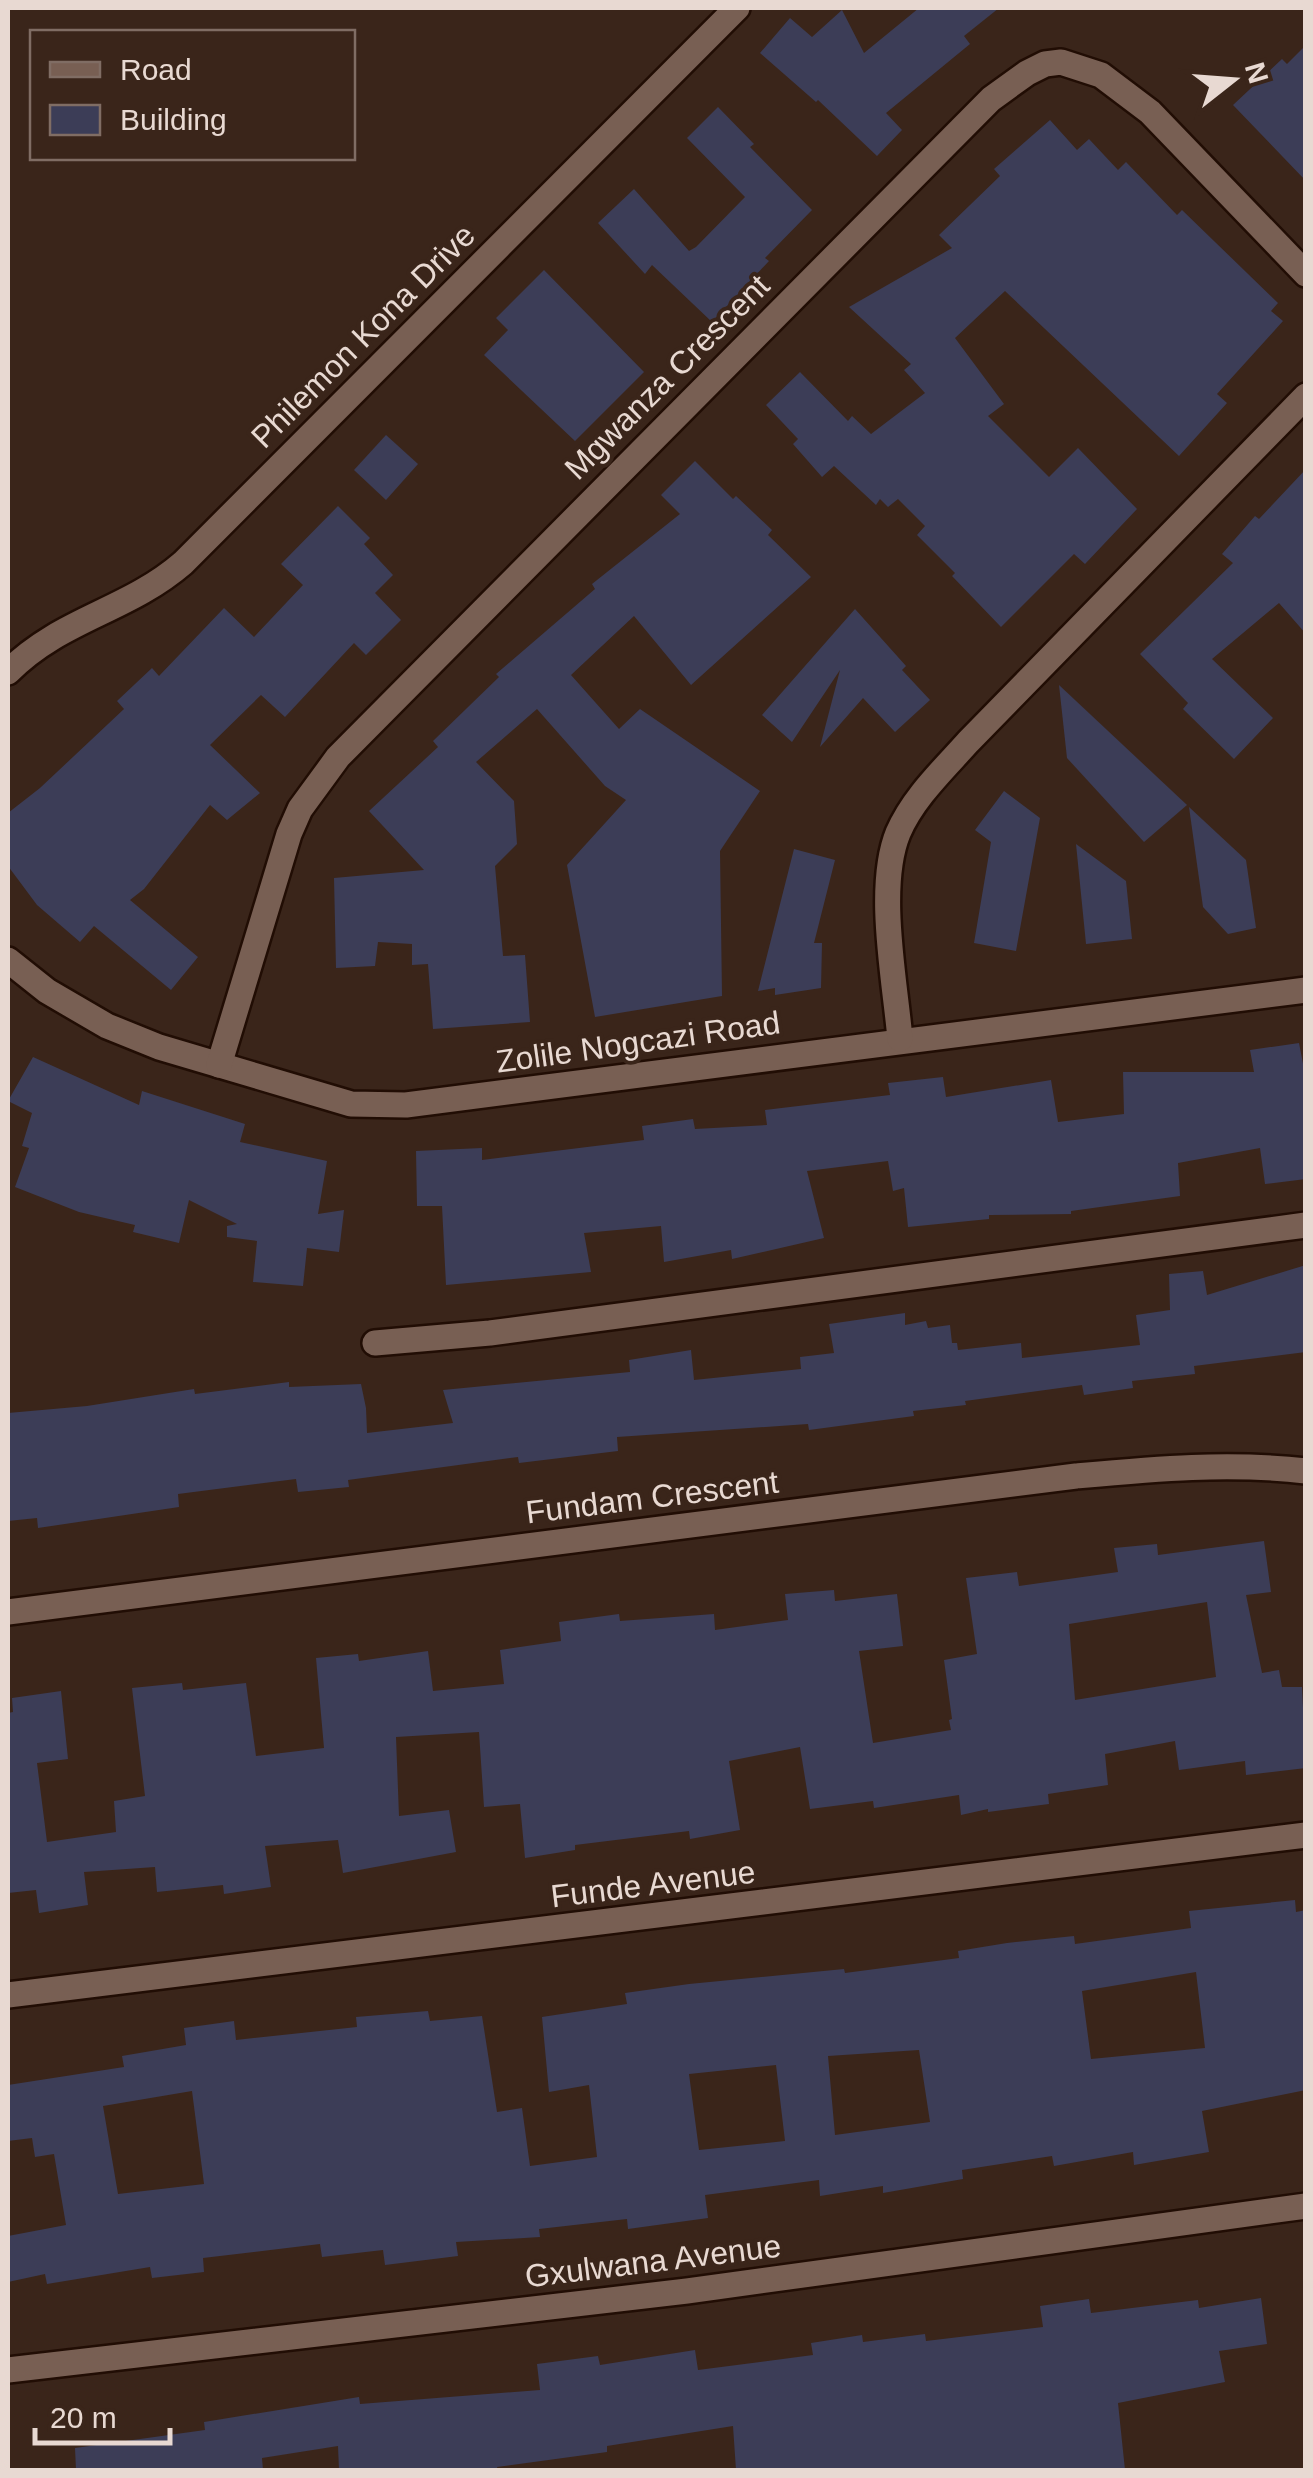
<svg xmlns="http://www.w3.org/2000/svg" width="1313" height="2478" font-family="Arial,sans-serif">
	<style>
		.building { fill: #3c3d57; fill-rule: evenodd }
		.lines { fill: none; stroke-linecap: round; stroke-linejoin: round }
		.street-casing { stroke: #210d04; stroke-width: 30 }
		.street { stroke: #785f53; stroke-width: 25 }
		.labels { text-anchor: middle; stroke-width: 8; stroke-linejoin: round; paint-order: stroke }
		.street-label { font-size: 32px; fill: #e8d9d2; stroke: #3a251a }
	</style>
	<rect width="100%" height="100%" fill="#3a251a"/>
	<g class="building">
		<path d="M919 8H999L964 36 970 44 886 113 902 130 877 156 818 100 816 102 760 53 790 18 812 37 842 10 864 53Z"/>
		<path d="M1306 45V181L1233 105 1282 59 1287 64Z"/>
		<path d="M718 107 754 144 750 147 812 210 765 258 769 261 712 322 652 265 645 274 598 223 634 189 689 251 696 247 745 197 687 138Z"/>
		<path d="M1050 120 1077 150 1089 139 1118 170 1126 162 1177 215 1182 210 1278 303 1271 311 1283 321 1217 394 1227 403 1179 456 1005 291 955 338 1004 404 988 416 1049 477 1078 448 1137 509 1085 564 1074 554 1001 627 952 576 955 573 917 535 925 526 898 499 888 507 880 499 876 505 834 466 822 477 793 444 798 439 766 405 800 372 848 421 852 416 871 434 925 393 904 370 911 364 849 307 952 248 939 235 1000 176 994 169Z"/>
		<path d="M544 270 644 372 575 441 484 355 508 330 496 318Z"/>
		<path d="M386 435 418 464 386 500 354 470Z"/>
		<path d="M695 461 733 499 736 496 772 530 768 535 811 577 691 685 634 616 571 675 619 729 640 709 760 791 720 851 722 996 595 1017 567 865 626 800 605 786 537 709 476 762 514 801 517 844 495 866 503 956 525 955 530 1022 433 1029 428 964 412 965V944L378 942 375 966 336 968 334 878 424 870 369 811 438 747 433 741 499 677 496 674 595 589 592 584 680 514 661 495Z"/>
		<path d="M1306 469V634L1279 603 1212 659 1273 718 1234 759 1183 709 1188 703 1140 654 1233 563 1222 554 1255 516 1259 519Z"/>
		<path d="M338 506 370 538 364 544 393 575 375 593 401 620 366 655 354 643 285 717 261 695 210 745 260 793 227 820 210 805 144 889 130 900 198 957 171 990 94 926 80 942 37 905 8 866V813L40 788 124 709 117 701 152 668 159 676 224 608 254 637 303 585 281 564Z"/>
		<path d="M855 609 906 666 902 670 930 700 895 732 863 698 820 747 840 670 792 742 762 715Z"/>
		<path d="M1059 685 1187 805 1144 842 1067 758Z"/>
		<path d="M1004 791 1040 818 1016 951 974 943 991 842 975 830Z"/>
		<path d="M1189 807 1246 860 1256 928 1228 934 1203 907Z"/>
		<path d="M1076 844 1126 881 1132 939 1086 944Z"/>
		<path d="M794 849 835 860 814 943H822L821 988 775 995V988L758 991Z"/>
		<path d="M1299 1043 1306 1079V1179L1265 1184 1260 1148 1178 1163 1180 1196 1071 1211V1214L989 1215V1219L908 1227 904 1188 893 1191 888 1161 807 1171 824 1238 732 1259 731 1250 664 1262 661 1226 584 1233 591 1272 446 1285 442 1206H417L416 1151 482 1148V1160L644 1140 642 1126 693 1119 695 1129 767 1125 765 1110 890 1095 888 1083 943 1077 946 1097 1051 1080 1058 1122 1124 1114 1123 1072H1254L1250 1050Z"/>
		<path d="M33 1057 139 1105 142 1091 245 1124 240 1142 327 1161 318 1214 344 1210 339 1252 307 1248 303 1286 253 1282 257 1241 227 1237V1226L237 1224 189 1200 179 1243 133 1232 135 1225 79 1212 15 1187 29 1148 22 1146 32 1113 8 1101Z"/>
		<path d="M1306 1265V1352L1194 1366 1195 1374 1132 1381 1133 1388 1084 1395 1082 1385 965 1401 966 1405 913 1411 914 1416 809 1430 808 1424 617 1437 618 1451 519 1463 518 1457 348 1480 349 1487 298 1492 296 1479 178 1494 179 1507 38 1528 37 1518 8 1521V1413L87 1406 194 1389 195 1394 289 1382V1387L361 1384 366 1408 367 1433 453 1423 443 1390 630 1372 629 1360 691 1350 694 1380 801 1369 800 1357 834 1353 829 1324 905 1313V1325L926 1321 928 1328 950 1325 952 1343H957L958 1350 1021 1343 1022 1358 1140 1345 1136 1315 1170 1310 1169 1274 1203 1271 1207 1295Z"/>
		<path d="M1264 1541 1271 1592 1246 1595 1262 1673 1279 1670 1282 1687H1302L1306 1768 1246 1775 1245 1761 1179 1770 1175 1741 1105 1754 1108 1785 1048 1794 1049 1804 988 1812V1809L961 1815 959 1795 874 1808 873 1801 810 1809 800 1747 729 1761 740 1830 690 1839 689 1831 575 1845V1850L525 1858 520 1804 484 1807 479 1732 396 1737 399 1816 449 1810 456 1852 343 1873 338 1840 265 1846 271 1887 224 1894 223 1885 157 1892 155 1867 84 1872 88 1905 39 1913 36 1890 8 1893V1713L13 1712 12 1698 61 1691 68 1759 37 1763 47 1842 116 1832 114 1801 145 1796 132 1688 182 1683 183 1690 246 1683 256 1756 324 1748 316 1658 358 1654 359 1661 428 1651 433 1691 504 1684 500 1650 561 1641 559 1622 619 1614 620 1621 714 1614 715 1630 788 1620 785 1594 834 1590 835 1601 897 1594 903 1646 859 1651 873 1743 951 1730 949 1720 952 1719 944 1660 977 1654 966 1578 1017 1572 1019 1586 1118 1572 1114 1548 1157 1544 1158 1555ZM1207 1602 1216 1677 1075 1700 1069 1624Z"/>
		<path d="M1295 1900 1296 1912 1306 1910V2090L1202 2111 1209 2152 1134 2165 1133 2152 1054 2166 1052 2156 962 2170 963 2179 883 2193V2186L820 2196 819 2180 705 2195 708 2218 628 2229 627 2219 539 2229 540 2237 456 2242 458 2256 385 2265 383 2250 322 2257 320 2244 203 2258 204 2272 152 2278 150 2267 47 2284 45 2274 8 2282V2236L66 2225 54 2154 35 2157 32 2138 8 2141V2085L124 2067 122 2056 186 2045 184 2028 234 2021 236 2040 357 2027 356 2017 428 2011 430 2021 482 2016 497 2112 522 2108 530 2166 597 2157 589 2085 549 2092 542 2017 627 2004 625 1993 689 1984 844 1969 845 1973 959 1958 958 1951 1007 1943 1074 1936 1075 1944 1191 1928 1189 1911ZM1196 1972 1205 2048 1091 2059 1082 1991ZM919 2050 930 2122 835 2135 828 2056ZM776 2065 785 2141 699 2150 689 2074ZM192 2091 204 2184 118 2194 103 2106Z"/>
		<path d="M1261 2298 1267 2344 1219 2351 1225 2382 1118 2403 1125 2470H736L733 2426 607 2446V2452L497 2467 498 2470H339L338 2446 262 2458 263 2470H76L75 2448 205 2430 204 2422 359 2397 360 2404 540 2390 537 2364 598 2356 600 2365 695 2350 698 2370 813 2355 811 2343 862 2335 863 2342 925 2334 926 2341 1043 2327 1040 2306 1089 2299 1091 2313 1198 2300 1199 2308Z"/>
	</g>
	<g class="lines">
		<defs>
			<g id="street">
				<path d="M8 672C62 618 126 612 183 563L737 8"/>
				<path d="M8 960 47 991 107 1026 159 1047 351 1104 406 1105 1306 990"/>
				<path d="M900 1039C895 981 876 887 898 833 913 798 943 770 968 742L1306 396"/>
				<path d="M219 1065 289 834 300 809 338 757 991 99 1027 73 1045 64 1061 62 1101 75 1150 112 1306 274"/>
				<path d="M375 1343 490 1333 1306 1225"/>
				<path d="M8 1612 1076 1476C1153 1469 1228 1462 1306 1471"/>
				<path d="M8 1995 1306 1835"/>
				<path d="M8 2370 687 2291 1306 2206"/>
			</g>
		</defs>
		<use href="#street" class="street-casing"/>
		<use href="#street" class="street"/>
	</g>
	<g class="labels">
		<g class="street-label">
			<text transform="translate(363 336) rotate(-45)" y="11">Philemon Kona Drive</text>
			<text transform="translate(667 377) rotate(-45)" y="11">Mgwanza Crescent</text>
			<text transform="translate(638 1042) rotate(-8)" y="11">Zolile Nogcazi Road</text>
			<text transform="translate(652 1497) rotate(-7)" y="11">Fundam Crescent</text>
			<text transform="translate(653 1884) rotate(-7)" y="11">Funde Avenue</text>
			<text transform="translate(653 2261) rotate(-7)" y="11">Gxulwana Avenue</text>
		</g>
	</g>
	<rect width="1313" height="2478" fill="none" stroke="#e8d9d2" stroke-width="20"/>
	<rect x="30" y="30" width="325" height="130" fill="#3a251a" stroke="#806d64" stroke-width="2.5"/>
	<rect x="50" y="62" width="50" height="15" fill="#785f53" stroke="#806d64" stroke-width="2.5"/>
	<text x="120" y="80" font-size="30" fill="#e8d9d2">Road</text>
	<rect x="50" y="105" width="50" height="30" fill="#3c3d57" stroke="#806d64" stroke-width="2.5"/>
	<text x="120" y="130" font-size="30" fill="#e8d9d2">Building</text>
	<g transform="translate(1233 80) rotate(73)" stroke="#3a251a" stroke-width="8" paint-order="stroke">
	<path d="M0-8L18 38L0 25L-18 38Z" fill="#e8d9d2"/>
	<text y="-15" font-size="28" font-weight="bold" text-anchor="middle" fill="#e8d9d2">N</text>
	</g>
	<path d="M35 2428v15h135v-15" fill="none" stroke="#e8d9d2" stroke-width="5"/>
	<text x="50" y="2428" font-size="30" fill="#e8d9d2" stroke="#3a251a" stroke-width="8" paint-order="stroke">20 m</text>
</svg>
